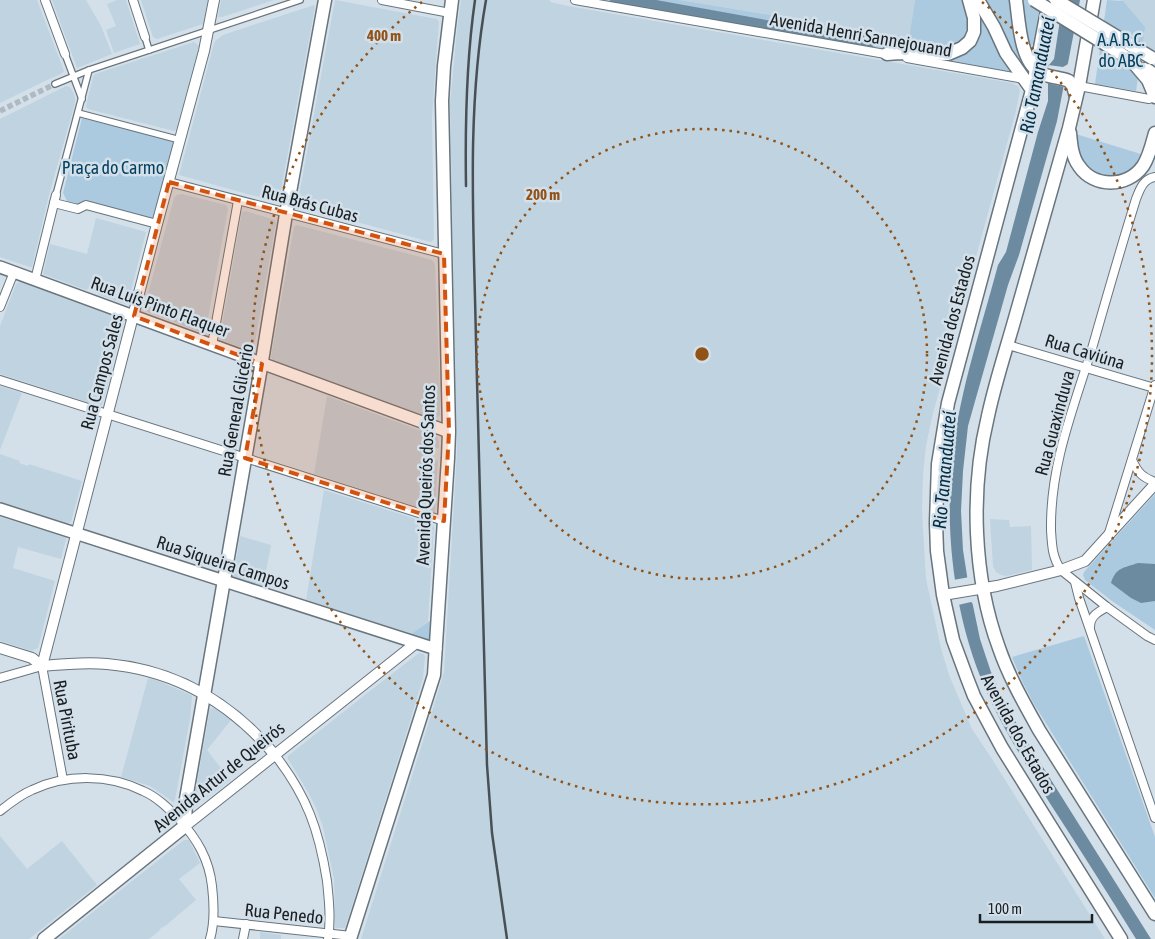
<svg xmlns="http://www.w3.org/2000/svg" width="1155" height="939" font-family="'Asap Condensed',sans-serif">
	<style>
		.built { fill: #c0d3e1 }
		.green { fill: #abcadf }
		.water { fill: #6c8ba0 }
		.pier { fill: #d3e0ea }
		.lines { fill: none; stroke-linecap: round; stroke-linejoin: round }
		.river { stroke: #6c8ba0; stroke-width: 14 }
		.pedestrian-tunnel { stroke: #aeb9c2; stroke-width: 5.5; stroke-dasharray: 5.5 3; stroke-linecap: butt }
		.pedestrian-casing { stroke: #69757d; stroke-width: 8 }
		.minor-casing { stroke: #69757d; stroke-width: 10 }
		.tertiary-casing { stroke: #69757d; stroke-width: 12 }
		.secondary-casing { stroke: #69757d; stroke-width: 14 }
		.primary-casing { stroke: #69757d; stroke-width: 15 }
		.trunk-casing { stroke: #69757d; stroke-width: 15 }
		.pedestrian { stroke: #fff; stroke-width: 5.5 }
		.minor { stroke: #fff; stroke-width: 8 }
		.tertiary { stroke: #fff; stroke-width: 10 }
		.secondary { stroke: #fff; stroke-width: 11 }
		.primary { stroke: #fff; stroke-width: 12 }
		.trunk { stroke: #fff; stroke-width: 12 }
		.rail { stroke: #495055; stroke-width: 2.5 }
		.trunk-bridge-casing { stroke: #69757d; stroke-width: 15; stroke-linecap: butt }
		.trunk-bridge { stroke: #fff; stroke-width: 12 }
		.marked { fill: #d3530e; fill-opacity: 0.2; stroke: #d3530e; stroke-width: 4; stroke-dasharray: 10 6; stroke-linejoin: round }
		.ring { fill: none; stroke: #915318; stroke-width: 2.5; stroke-dasharray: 2.5 5 }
		.labels { text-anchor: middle; stroke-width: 5; stroke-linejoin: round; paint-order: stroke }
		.street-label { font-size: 18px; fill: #191e21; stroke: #d3e0ea }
		.park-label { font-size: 18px; fill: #054261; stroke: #d3e0ea }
		.water-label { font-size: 19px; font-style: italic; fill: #022e46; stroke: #d3e0ea }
		.centre { fill: #915318; stroke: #d3e0ea; stroke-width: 2.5 }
		.ring-label { font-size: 15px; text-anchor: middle; font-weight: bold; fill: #915318; stroke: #d3e0ea; stroke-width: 5; stroke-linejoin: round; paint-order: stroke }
	</style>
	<rect width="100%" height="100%" fill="#d3e0ea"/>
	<g class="built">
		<path d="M0 0H37L64 71 61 74 47 80 0 103Z"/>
		<path d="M52 0H86L101 26 112 54 77 68Z"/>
		<path d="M117 0H126L140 44 114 53 106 30 116 26 107 4Z"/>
		<path d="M141 0H208L204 21 203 24 157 39 153 37Z"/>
		<path d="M221 0H274L222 17H218Z"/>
		<path d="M335 0 437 19 439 22 435 72 432 119 434 239 431 242 297 206Z"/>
		<path d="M461 0H550V2L568 6 1012 83 1018 86 1020 90 1016 111 932 417 926 446 923 474 922 511 926 579 941 648 949 675 972 729 992 759 1105 939H361L428 725 444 672 457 452 450 104 457 30Z"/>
		<path d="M680 0H915L909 38Z"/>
		<path d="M1119 0H1155V57L1142 49 1123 1Z"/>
		<path d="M314 5 315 7 279 201 251 195 179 175 213 47 215 41 223 35Z"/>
		<path d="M194 42 199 46 176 130 174 131 88 109 86 106 93 77 95 74Z"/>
		<path d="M66 86 70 87 73 92 75 97V103L49 195 32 267H30L0 257V119Z"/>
		<path d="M182 194 226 205 228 209 205 334 146 311 144 308 174 198 177 195Z"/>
		<path d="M245 211 275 220 276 223 254 348 251 351 223 341 221 339 220 336 242 212Z"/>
		<path d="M96 218 146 232 128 303 125 304 99 295 95 289 90 288 86 290 43 274 50 244 87 254Z"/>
		<path d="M297 225 432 260 435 264 440 395V415L434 419 431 418 273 360 271 357 294 227Z"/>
		<path d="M20 282 123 320 106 392 102 405 100 406 0 374V326L16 284Z"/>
		<path d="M0 386 22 393 0 450Z"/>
		<path d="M327 396 435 436 438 438 439 442V448L431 449 428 461 438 460 435 512H433L314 474Z"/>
		<path d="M0 454 20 461 19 463 28 466 29 464 82 481 71 522 67 523 0 502Z"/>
		<path d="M324 490 432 524 434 527 428 621 412 634 306 600Z"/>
		<path d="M0 517 65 537 66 539 61 559 18 547 13 568 55 581 38 648 32 651 0 641Z"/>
		<path d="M990 519 1009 520 1010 527 1031 526 1032 570 1006 576 1001 575 996 572 993 566Z"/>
		<path d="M240 536 271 545 263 587 233 578Z"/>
		<path d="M419 653 424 654 425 657 423 678 404 741 345 928H335L334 879 323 827 316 808 308 792 288 759V756L366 694Z"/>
		<path d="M148 678 156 680 189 694 192 696 190 719 175 800 173 802 159 792 150 786 121 777Z"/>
		<path d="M214 708 231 720 207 750 230 780 195 807 193 805 210 709Z"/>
		<path d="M0 836 27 869 62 841 97 885 29 939H0Z"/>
		<path d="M184 840H189L200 863 179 879 196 900 165 926 161 928 159 931 149 939H59Z"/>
		<path d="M260 932 281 935V939H260Z"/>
	</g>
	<g class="green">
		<path d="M602 0H680L909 38 915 0H1010L1018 47 1024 62 1021 63 1013 53 992 11 981 18 1004 61 1011 71 1010 72 929 58 957 56 979 19 968 21 967 28 965 36 958 44 944 49 907 50 860 46Z"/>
		<path d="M1022 0H1041L1033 44 1031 46 1029 44Z"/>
		<path d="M1107 0 1123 1 1145 27 1136 91 1095 84Z"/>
		<path d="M82 118 177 142 156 217 152 219 68 203 63 193Z"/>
		<path d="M1076 134 1144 155 1134 168 1122 175 1107 177 1093 173 1078 156Z"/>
		<path d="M1155 494V630L1112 601 1085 580 1083 575 1084 572Z"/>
		<path d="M432 619 430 641 410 635Z"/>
		<path d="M1084 636 1155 837V898L1034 704 1022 681 1012 657Z"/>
	</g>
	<g class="water">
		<path d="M1063 0H1080L1057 121 1019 255 1008 285 968 426 963 471 961 511 963 550 968 582 980 639 991 672 1008 709 1031 748 1151 939H1136C1108 894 1080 849 1051 805 1025 763 998 722 980 676 955 612 946 539 951 471 956 401 980 333 998 265L1006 252 1038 132 1048 101V69L1049 65 1054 59Z"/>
		<path d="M1138 563 1155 564V601L1141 603 1131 598 1111 583C1116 567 1124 568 1138 563Z"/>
	</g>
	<g class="pier">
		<path d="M1047 63 1048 65 1063 67 1070 63 1065 90 1064 87 1046 83 1045 68Z"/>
		<path d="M970 577 975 605 971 602 958 605 953 580Z"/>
	</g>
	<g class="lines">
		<path class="river" d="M617 0 843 41 868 42"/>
		<path class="pedestrian-tunnel" d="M0 111 55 84"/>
		<defs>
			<g id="pedestrian">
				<path d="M145 37 149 50"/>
				<path d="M65 54 82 99"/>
				<path d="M55 84 89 70 300 0"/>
				<path d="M78 113 180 140"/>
				<path d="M56 195 89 70"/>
			</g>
			<g id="minor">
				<path d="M45 0 65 54"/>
				<path d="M133 0 145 37"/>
				<path d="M382 0 450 13"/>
				<path d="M575 0 891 55"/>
				<path d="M907 58 1024 79"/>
				<path d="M1079 86 1149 99"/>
				<path d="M1155 177C1143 179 1140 189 1136 199 1121 247 1107 296 1093 345 1074 407 1050 464 1051 530 1052 545 1052 557 1061 570L1107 607 1147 636 1155 640"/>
				<path d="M169 182 444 254"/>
				<path d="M54 203 78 209 86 205 157 224"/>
				<path d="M35 280 56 195"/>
				<path d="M0 307 14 272"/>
				<path d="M212 345 238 201"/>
				<path d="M1008 345 1154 388"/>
				<path d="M0 380 444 521"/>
				<path d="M1132 460C1138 473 1142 477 1155 482"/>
				<path d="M1109 533 1155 385"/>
				<path d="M1075 582 1079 598 1155 818"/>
				<path d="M1090 627C1090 616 1098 612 1107 607"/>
				<path d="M0 678 42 666 63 780"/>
				<path d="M275 755C307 796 319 830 327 881 329 900 331 920 328 939"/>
				<path d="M0 811C10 803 20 795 32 790 66 774 109 774 143 791 157 797 168 808 179 819 197 839 209 859 212 886 214 903 215 922 210 939"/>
				<path d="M214 921 351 936"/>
				<path d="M243 939 246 924"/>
			</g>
			<g id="tertiary">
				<path d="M943 595 997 586 1061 570 1085 561 1155 484"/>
				<path d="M0 648 32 658 42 666"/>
				<path d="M42 666 157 224 204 51 214 0"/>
				<path d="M42 666C64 664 85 662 107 664 176 670 231 703 275 755"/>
				<path d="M185 826 416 643"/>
			</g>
			<g id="secondary">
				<path d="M0 267 449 432"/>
				<path d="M0 509 436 649"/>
			</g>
			<g id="primary">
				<path d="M1146 69 1155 75"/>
				<path d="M44 939 185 826 186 799 260 373 286 214 325 0"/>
				<path d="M350 939 434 675 448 458 449 432 442 101 444 66 452 0"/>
			</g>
			<g id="trunk">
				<path d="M978 0 994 27 1006 53 1032 90"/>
				<path d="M1016 0C1019 21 1020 60 1039 72 1048 78 1060 77 1069 81L1073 86 1076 97"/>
				<path d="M1049 0 1032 90 948 403 938 464 936 523 937 551 943 595 953 640 967 678 974 696 1002 748 1121 939"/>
				<path d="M1094 0 1079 86 1069 128C1051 191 1033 254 1015 318 1006 350 995 383 988 416 970 490 973 577 999 648 1009 677 1024 703 1039 730L1155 914"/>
				<path d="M887 54 900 53 948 54 962 48 970 41 974 32V18L969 0"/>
				<path d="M1131 60 1148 80 1155 97"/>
				<path d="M1070 133C1071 144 1072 157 1079 166 1094 188 1127 188 1143 166 1149 157 1152 144 1155 133"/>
			</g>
		</defs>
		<use href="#pedestrian" class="pedestrian-casing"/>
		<use href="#minor" class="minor-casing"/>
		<use href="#tertiary" class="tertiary-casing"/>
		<use href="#secondary" class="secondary-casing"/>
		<use href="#primary" class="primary-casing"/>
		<use href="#trunk" class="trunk-casing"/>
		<use href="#pedestrian" class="pedestrian"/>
		<use href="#minor" class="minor"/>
		<use href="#tertiary" class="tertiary"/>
		<use href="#secondary" class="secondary"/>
		<use href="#primary" class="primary"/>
		<use href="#trunk" class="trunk"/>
		<g class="rail">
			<path d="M486 0C466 113 474 228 476 342 480 483 483 624 487 765L492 833 507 939"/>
			<path d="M466 186C465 123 466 62 475 0"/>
		</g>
		<defs>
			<g id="trunk-bridge">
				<path d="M1034 0 1131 60"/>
				<path d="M1056 0 1152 58"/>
			</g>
		</defs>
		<use href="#trunk-bridge" class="trunk-bridge-casing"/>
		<use href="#trunk-bridge" class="trunk-bridge"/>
	</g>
	<path class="marked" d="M169 182 444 254 449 432 444 521 245 458 262 364 134 316Z"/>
	<g class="ring">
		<circle cx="702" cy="354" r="225"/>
		<path d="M982 2A450 450 0 1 1 422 2"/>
	</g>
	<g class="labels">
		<g class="street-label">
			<text transform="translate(861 35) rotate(10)" y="6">Avenida Henri Sannejouand</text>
			<text transform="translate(310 204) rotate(15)" y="6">Rua Brás Cubas</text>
			<text transform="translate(160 307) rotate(20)" y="6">Rua Luís Pinto Flaquer</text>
			<text transform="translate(952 320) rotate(-75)" y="6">Avenida dos Estados</text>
			<text transform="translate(1085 352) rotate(17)" y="6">Rua Caviúna</text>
			<text transform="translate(102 372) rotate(-75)" y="6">Rua Campos Sales</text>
			<text transform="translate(236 410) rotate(-80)" y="6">Rua General Glicério</text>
			<text transform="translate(1055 423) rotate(-75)" y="6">Rua Guaxinduva</text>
			<text transform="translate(426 475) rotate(-88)" y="6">Avenida Queirós dos Santos</text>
			<text transform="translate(223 563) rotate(18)" y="6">Rua Siqueira Campos</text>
			<text transform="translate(67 720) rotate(79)" y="6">Rua Pirituba</text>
			<text transform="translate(1018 734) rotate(61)" y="6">Avenida dos Estados</text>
			<text transform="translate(219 777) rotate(-39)" y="6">Avenida Artur de Queirós</text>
			<text transform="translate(284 914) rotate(6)" y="6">Rua Penedo</text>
		</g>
		<g class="park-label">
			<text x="1121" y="46">A.A.R.C.<tspan x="1121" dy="21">do ABC</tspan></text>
			<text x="113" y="174">Praça do Carmo</text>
		</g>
		<g class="water-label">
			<text transform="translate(1037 75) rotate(-79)" y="7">Rio Tamanduateí</text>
			<text transform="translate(944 470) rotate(-85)" y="7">Rio Tamanduateí</text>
		</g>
	</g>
	<circle cx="702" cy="354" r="8" class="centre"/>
	<g class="ring-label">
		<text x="384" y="41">400 m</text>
		<text x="543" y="200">200 m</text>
	</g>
	<path d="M980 914v8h112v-8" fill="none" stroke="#191e21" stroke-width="2.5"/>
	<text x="988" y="914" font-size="15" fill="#191e21" stroke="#d3e0ea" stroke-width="4" paint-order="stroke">100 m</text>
</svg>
